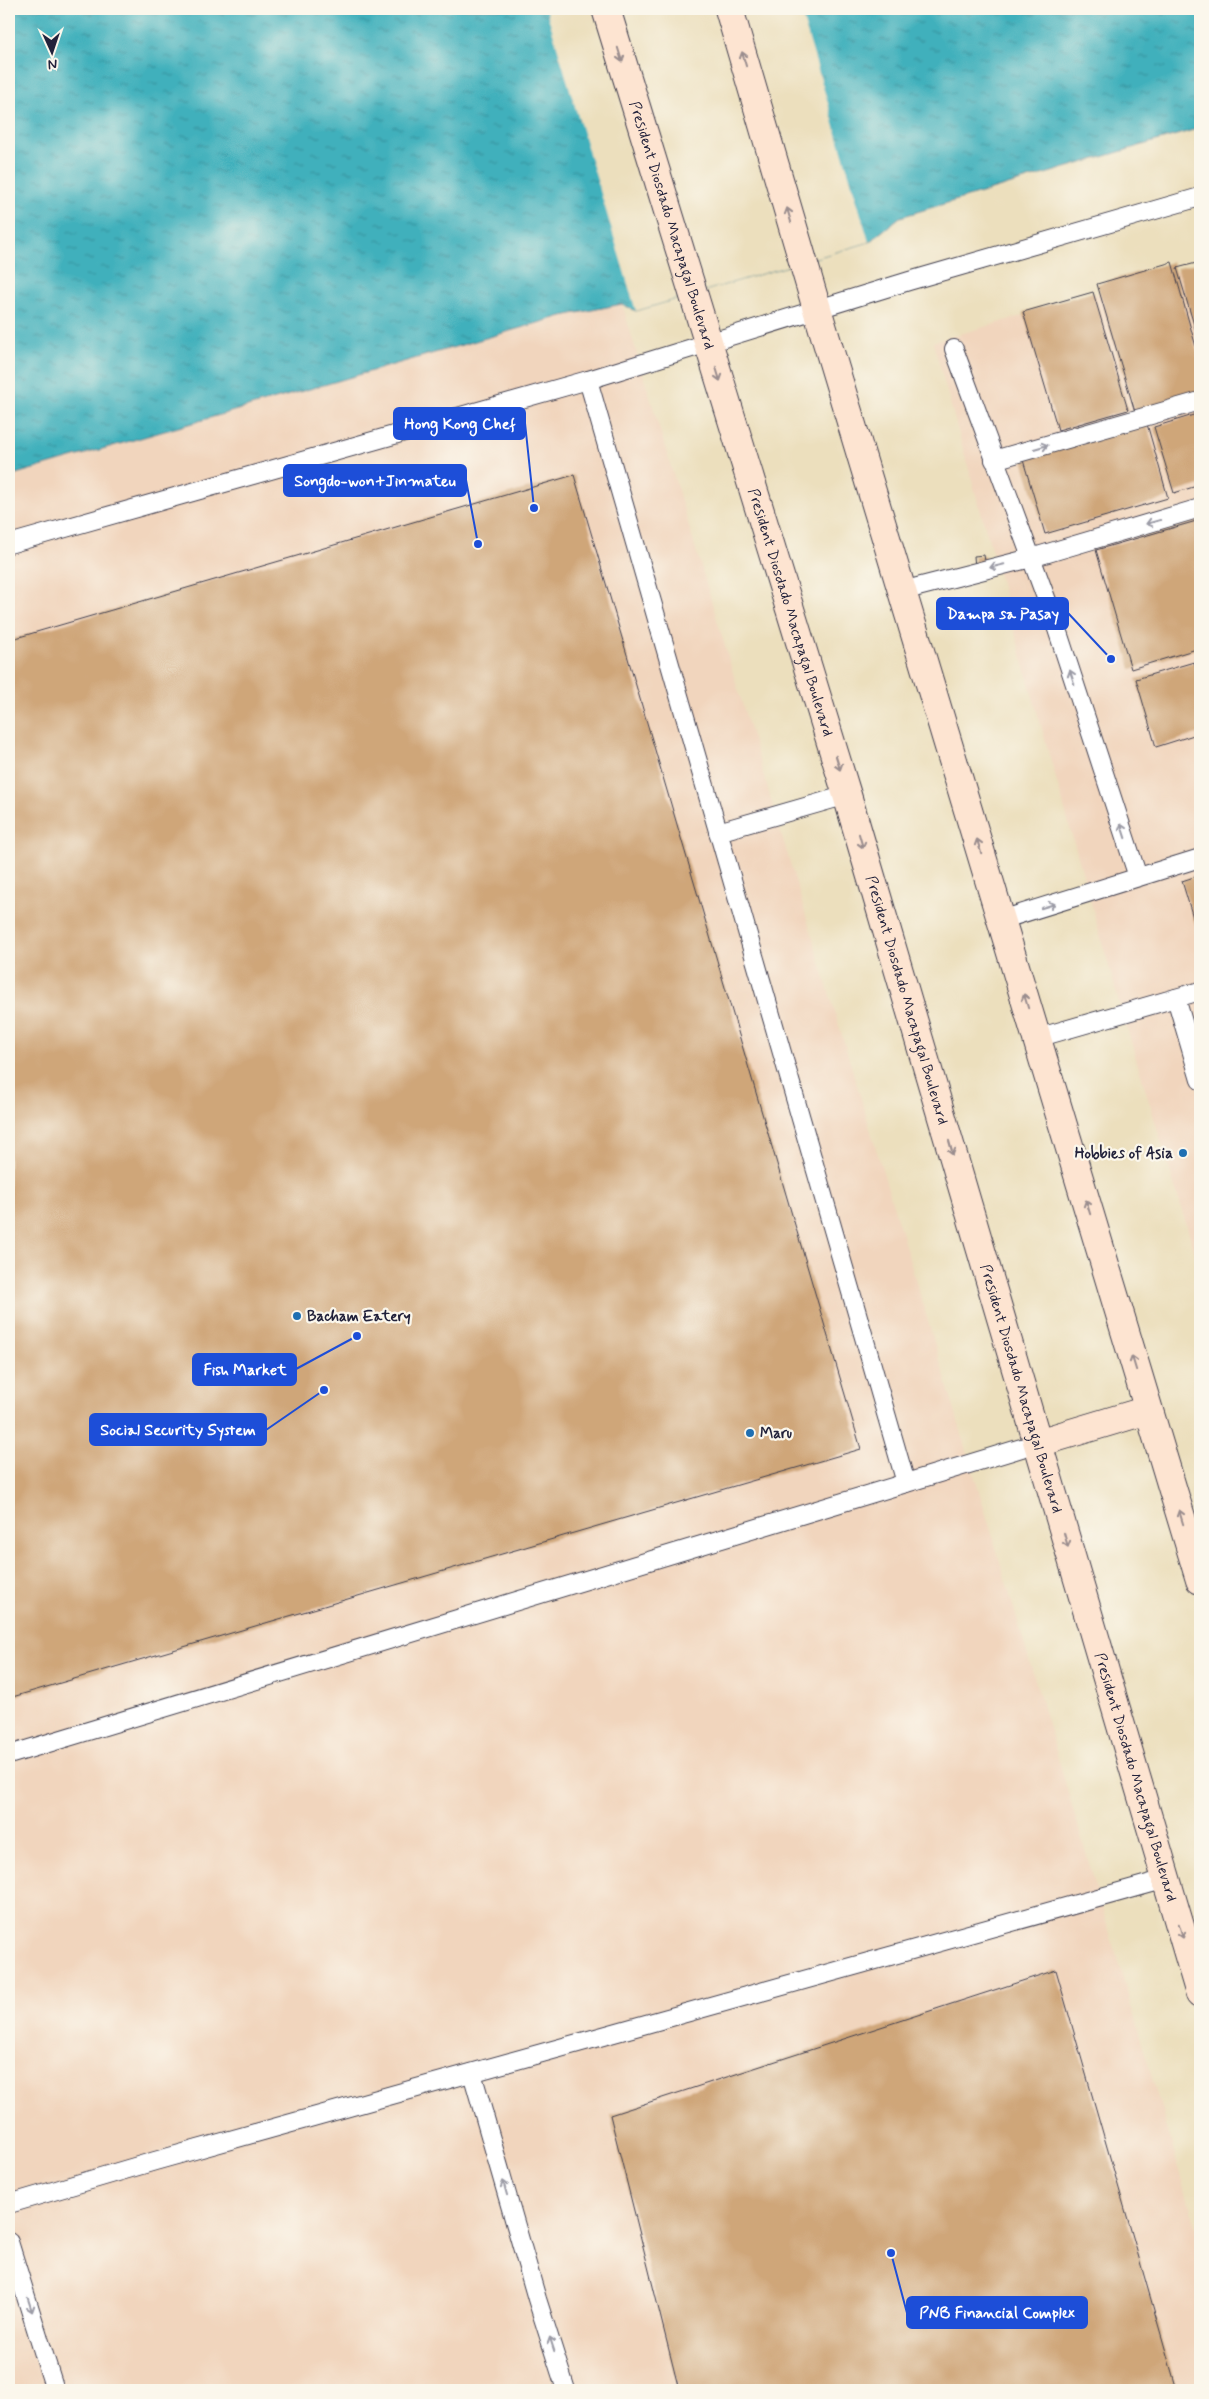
<svg xmlns="http://www.w3.org/2000/svg" width="1209" height="2399" font-family="Mynerve,sans-serif">
	<style>
		.built { fill: #f1d5bd }
		.water { fill: url(#water-ripples); stroke: #32697c }
		.pier { fill: #ecdfbd }
		.building { fill: #cfa679 }
		.lines { fill: none; stroke-linecap: round; stroke-linejoin: round }
		.service-casing { stroke: #403e4e; stroke-width: 20 }
		.secondary-casing { stroke: #403e4e; stroke-width: 30 }
		.service { stroke: #fff; stroke-width: 18 }
		.secondary { stroke: #fde4d1; stroke-width: 28 }
		.oneway { stroke: #9a8d8e }
		.oneway2 { stroke: #9c9ca7 }
		.poi-dot { fill: #1f6fb2; stroke: #fbf7ec; stroke-width: 2 }
		.labels { text-anchor: middle; stroke-width: 4.5; stroke-linejoin: round; paint-order: stroke }
		.street-label { font-size: 15px; fill: #22223b; stroke: #fbf7ec }
		.poi-label { font-size: 15px; font-weight: bold; fill: #22223b; stroke: #fbf7ec; text-anchor: start }
		.leader { fill: none; stroke: #1d4ed8; stroke-width: 2 }
		.callout-dot { fill: #1d4ed8; stroke: #fbf7ec; stroke-width: 2 }
		.callout { fill: #1d4ed8; stroke: #1d4ed8; stroke-width: 2 }
		.callout-label { font-size: 16px; text-anchor: middle; font-weight: bold; fill: #fff }
	</style>
	<defs>
		<pattern id="water-ripples" width="26" height="14" patternUnits="userSpaceOnUse" patternTransform="scale(1.25)"><rect width="26" height="14" fill="#41b0bc"/><path d="M2 4q2-2 4 0t4 0M15 11q2-2 4 0t4 0" fill="none" stroke="#368f9a"/></pattern>
	</defs>
	<rect width="100%" height="100%" fill="#fbf7ec"/>
	<filter id="ink" filterUnits="userSpaceOnUse"><feTurbulence type="fractalNoise" baseFrequency=".02" numOctaves="2"/><feDisplacementMap in="SourceGraphic" scale="10" xChannelSelector="R" yChannelSelector="G"/><feConvolveMatrix kernelMatrix="1 2 1 2 8 2 1 2 1" color-interpolation-filters="sRGB"/></filter>
	<filter id="wash" filterUnits="userSpaceOnUse"><feTurbulence type="fractalNoise" baseFrequency=".0096" numOctaves="4" result="noise"/><feDisplacementMap in="SourceGraphic" scale="20" xChannelSelector="R" yChannelSelector="G"/><feGaussianBlur stdDeviation="1.12" result="paint"/><feColorMatrix in="noise" values="0 0 0 0 0 0 0 0 0 0 0 0 0 0 0 0 0 1.4 0 .05"/><feComposite in="paint" operator="in"/></filter>
	<g filter="url(#wash)">
		<rect width="100%" height="100%" fill="#ecdfbd"/>
		<g class="built">
			<path d="M1200 264V1270L1119 1002 933 342Z"/>
			<path d="M622 304 991 1531 1200 2240V2390H9V476L562 316Z"/>
		</g>
		<path class="water" d="M9 9H1200V128L900 217 869 242 636 311 622 304 562 316 9 476Z"/>
		<path class="pier" d="M546 9H800L869 242 636 311Z"/>
		<g id="blocks">
			<g class="building">
				<path d="M1172 262 1200 361V394L1135 412 1097 284Z"/>
				<path d="M1200 262V345L1177 268Z"/>
				<path d="M1093 292 1128 410 1058 430 1023 312Z"/>
				<path d="M1200 413V485L1174 493 1154 427Z"/>
				<path d="M1147 424 1168 498 1045 534 1023 460Z"/>
				<path d="M574 475 861 1449 9 1698V640Z"/>
				<path d="M1200 520V648L1131 669 1096 550Z"/>
				<path d="M984 555 986 567 975 568 974 556Z"/>
				<path d="M1194 662 1200 684V733L1156 747 1136 679Z"/>
				<path d="M1200 875V941L1182 881Z"/>
				<path d="M1056 1970 1177 2390H679L610 2115Z"/>
			</g>
		</g>
	</g>
	<g filter="url(#ink)">
		<use href="#blocks" fill-opacity="0" stroke="#403e4e" stroke-width="1"/>
		<g class="lines">
			<defs>
				<g id="service">
					<path d="M954 349 1052 614 1138 877"/>
					<path d="M588 380 906 1483"/>
					<path d="M994 460 1200 401"/>
					<path d="M9 544 588 380 909 281 1200 197"/>
					<path d="M902 591 1031 558 1200 508"/>
					<path d="M718 832 847 795"/>
					<path d="M1001 920 1200 858"/>
					<path d="M1176 998 1200 1080"/>
					<path d="M1037 1038 1200 991"/>
					<path d="M9 1755 1038 1443"/>
					<path d="M472 2073 537 2299 566 2390"/>
					<path d="M9 2204 155 2161 1166 1879"/>
					<path d="M9 2242 55 2390"/>
				</g>
				<g id="secondary">
					<path id="s1" d="M606 9 847 795 1200 1994"/>
					<path d="M729 9 817 309 1200 1580"/>
					<path d="M1038 1443 1148 1410"/>
				</g>
			</defs>
			<use href="#service" class="service-casing"/>
			<use href="#secondary" class="secondary-casing"/>
			<use href="#service" class="service"/>
			<use href="#secondary" class="secondary"/>
		</g>
		<defs><path id="oneway-shaft" d="M-6 0H5M1.5-3L5.5 0L1.5 3" fill="none" stroke-width="1.6" stroke-linecap="round" stroke-linejoin="round" transform="scale(1.25)"/></defs>
		<g class="oneway">
			<use href="#oneway-shaft" transform="translate(620 55) rotate(73)"/>
			<use href="#oneway-shaft" transform="translate(744 59) rotate(-106)"/>
			<use href="#oneway-shaft" transform="translate(789 215) rotate(-106)"/>
			<use href="#oneway-shaft" transform="translate(718 374) rotate(73)"/>
			<use href="#oneway-shaft" transform="translate(838 763) rotate(73)"/>
			<use href="#oneway-shaft" transform="translate(861 841) rotate(74)"/>
			<use href="#oneway-shaft" transform="translate(979 846) rotate(-107)"/>
			<use href="#oneway-shaft" transform="translate(1026 1001) rotate(-107)"/>
			<use href="#oneway-shaft" transform="translate(951 1148) rotate(74)"/>
			<use href="#oneway-shaft" transform="translate(1088 1207) rotate(-107)"/>
			<use href="#oneway-shaft" transform="translate(1134 1363) rotate(-107)"/>
			<use href="#oneway-shaft" transform="translate(1181 1517) rotate(-107)"/>
			<use href="#oneway-shaft" transform="translate(1066 1540) rotate(74)"/>
			<use href="#oneway-shaft" transform="translate(1181 1931) rotate(73)"/>
		</g>
		<g class="oneway2">
			<use href="#oneway-shaft" transform="translate(1041 447) rotate(-16)"/>
			<use href="#oneway-shaft" transform="translate(1153 522) rotate(164)"/>
			<use href="#oneway-shaft" transform="translate(997 566) rotate(167)"/>
			<use href="#oneway-shaft" transform="translate(1072 677) rotate(-108)"/>
			<use href="#oneway-shaft" transform="translate(1123 831) rotate(-108)"/>
			<use href="#oneway-shaft" transform="translate(1048 906) rotate(-17)"/>
			<use href="#oneway-shaft" transform="translate(505 2188) rotate(-106)"/>
			<use href="#oneway-shaft" transform="translate(30 2305) rotate(72)"/>
			<use href="#oneway-shaft" transform="translate(552 2344) rotate(-108)"/>
		</g>
	</g>
	<g class="poi-dot">
		<circle cx="1183" cy="1153" r="5"/>
		<circle cx="297" cy="1316" r="5"/>
		<circle cx="750" cy="1433" r="5"/>
	</g>
	<g class="labels">
		<g class="street-label">
			<text dy="5" stroke="none"><textPath href="#s1" startOffset="226">President Diosdado Macapagal Boulevard</textPath></text>
			<text dy="5" stroke="none"><textPath href="#s1" startOffset="631">President Diosdado Macapagal Boulevard</textPath></text>
			<text dy="5" stroke="none"><textPath href="#s1" startOffset="1036">President Diosdado Macapagal Boulevard</textPath></text>
			<text dy="5" stroke="none"><textPath href="#s1" startOffset="1441">President Diosdado Macapagal Boulevard</textPath></text>
			<text dy="5" stroke="none"><textPath href="#s1" startOffset="1846">President Diosdado Macapagal Boulevard</textPath></text>
		</g>
		<g class="poi-label">
			<text x="1173" y="1158" text-anchor="end">Hobbies of Asia</text>
			<text x="307" y="1321">Bacham Eatery</text>
			<text x="760" y="1438">Maru</text>
		</g>
	</g>
	<path class="leader" d="M534 508L525 423M478 544L466 480M1111 659L1068 613M357 1336L296 1369M324 1390L266 1430M891 2253L907 2313"/>
	<g class="callout-dot">
		<circle cx="534" cy="508" r="5"/>
		<circle cx="478" cy="544" r="5"/>
		<circle cx="1111" cy="659" r="5"/>
		<circle cx="357" cy="1336" r="5"/>
		<circle cx="324" cy="1390" r="5"/>
		<circle cx="891" cy="2253" r="5"/>
	</g>
	<g class="callout">
		<rect x="394" y="408" width="131" height="31" rx="5"/>
		<rect x="284" y="465" width="182" height="31" rx="5"/>
		<rect x="937" y="598" width="131" height="31" rx="5"/>
		<rect x="193" y="1354" width="103" height="31" rx="5"/>
		<rect x="90" y="1414" width="176" height="31" rx="5"/>
		<rect x="907" y="2297" width="180" height="31" rx="5"/>
	</g>
	<g class="callout-label">
		<text x="460" y="429">Hong Kong Chef</text>
		<text x="375" y="486">Songdo-won+Jinmateu</text>
		<text x="1003" y="619">Dampa sa Pasay</text>
		<text x="245" y="1375">Fish Market</text>
		<text x="178" y="1435">Social Security System</text>
		<text x="997" y="2318">PNB Financial Complex</text>
	</g>
	<rect width="1209" height="2399" fill="none" stroke="#fbf7ec" stroke-width="30"/>
	<g transform="translate(52 52) rotate(177)" stroke="#fbf7ec" stroke-width="4" paint-order="stroke">
	<path d="M0-4L9 19L0 12L-9 19Z" fill="#22223b"/>
	<text y="-8" font-size="14" font-weight="bold" text-anchor="middle" fill="#22223b">N</text>
	</g>
</svg>
